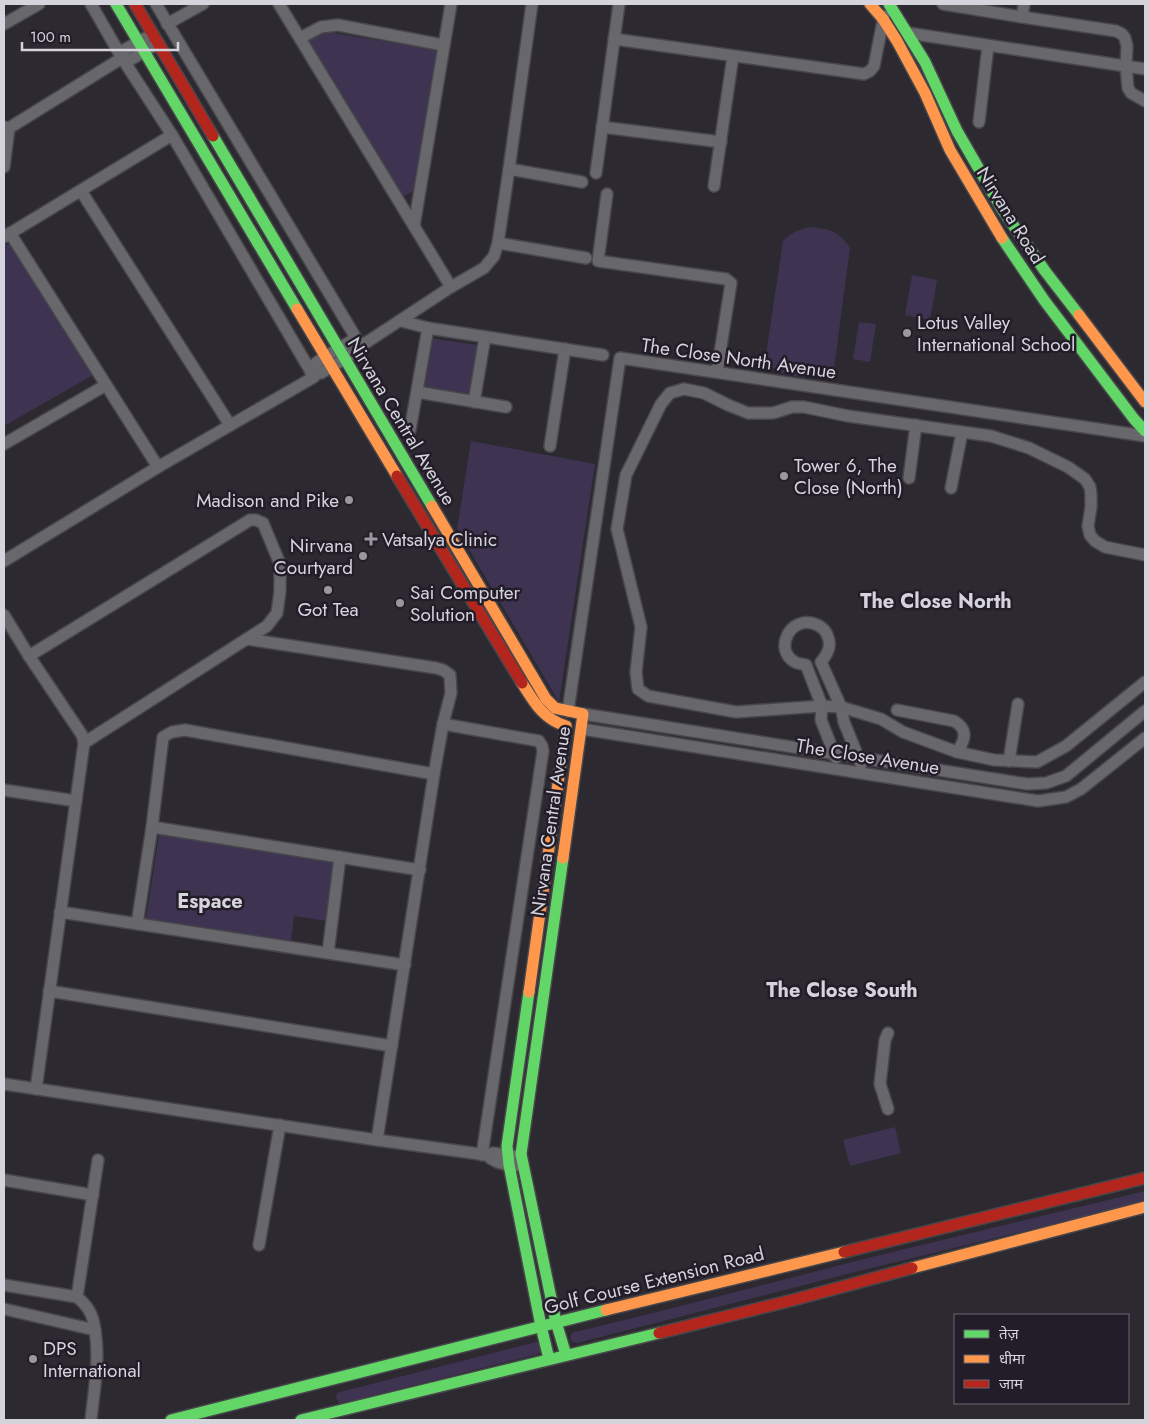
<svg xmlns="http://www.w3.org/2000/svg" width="1149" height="1424" font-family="Jost,'Noto Sans Devanagari',sans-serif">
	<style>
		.green { fill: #3e3350 }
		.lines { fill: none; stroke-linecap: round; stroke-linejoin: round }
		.street-casing { stroke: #47464b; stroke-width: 14 }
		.fast-casing { stroke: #47464b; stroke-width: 14 }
		.slow-casing { stroke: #47464b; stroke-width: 14 }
		.jam-casing { stroke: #47464b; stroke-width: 14 }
		.street { stroke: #68676c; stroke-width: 11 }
		.fast { stroke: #63d668; stroke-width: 11 }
		.slow { stroke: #ff974d; stroke-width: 11 }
		.jam { stroke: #b3261e; stroke-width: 11 }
		.poi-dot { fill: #9a989f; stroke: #221d29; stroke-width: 2 }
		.labels { text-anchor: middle; stroke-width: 5; stroke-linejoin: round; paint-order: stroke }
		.street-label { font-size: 19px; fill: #d5d3db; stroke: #221d29 }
		.poi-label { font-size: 19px; fill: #d5d3db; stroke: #221d29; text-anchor: start }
		.neighbourhood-label { font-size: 20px; font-weight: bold; fill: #d5d3db; stroke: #221d29 }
	</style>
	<rect width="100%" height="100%" fill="#2c2a30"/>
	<g class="green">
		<path d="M322 31 437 50 414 191 399 198 306 41Z"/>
		<path d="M810 227C830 229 839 231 850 248L834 368C814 381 782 380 765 361L783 241C791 233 799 229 810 227Z"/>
		<path d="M12 244 93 375 4 426V251L5 245Z"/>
		<path d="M912 275 937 280 930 320 905 315Z"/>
		<path d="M859 322 876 324 870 362 853 359Z"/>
		<path d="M430 338 478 345 469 394 422 386Z"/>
		<path d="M471 441 595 464 559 702 457 529Z"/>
		<path d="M159 835 335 861 327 921 294 916 291 942 146 919Z"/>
		<path d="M895 1127 901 1153 850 1166 843 1140Z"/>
		<path d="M1145 1191V1202L867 1269 577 1343 572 1342 570 1336 573 1332 579 1331 653 1313 876 1256Z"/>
		<path d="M536 1342 541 1343V1352L538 1354 342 1403H339L336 1398 337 1393 340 1392Z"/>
	</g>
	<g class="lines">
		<defs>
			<g id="street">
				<path d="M156 4 359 343V350L321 373 311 372 316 363 320 360 353 340 364 344 451 287 484 268 494 256 498 243 509 169 532 4"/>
				<path d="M279 4 451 287"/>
				<path d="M943 4 1022 17 1116 31 1122 34 1125 38 1127 46 1126 66 1128 88 1131 93 1145 101"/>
				<path d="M1022 17 1024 4"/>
				<path d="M4 24 39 4"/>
				<path d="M167 24 203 4"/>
				<path d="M908 33 1145 69"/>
				<path d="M300 38 321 27 338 25 443 45"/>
				<path d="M614 39 864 74 870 71 874 66 884 16"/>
				<path d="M122 58 124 50 145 38"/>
				<path d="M979 122 988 46"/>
				<path d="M4 127 9 128 122 58 130 60 158 43"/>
				<path d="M602 127 721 142"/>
				<path d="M4 167 9 128"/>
				<path d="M509 169 582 182"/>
				<path d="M596 173 619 4"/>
				<path d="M714 186 733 56"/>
				<path d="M81 191 230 425"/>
				<path d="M607 194 598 261 726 279 731 283 717 372"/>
				<path d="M414 226 451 4"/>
				<path d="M10 233 158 467"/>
				<path d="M4 237 172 135"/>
				<path d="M498 243 586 258"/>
				<path d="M401 321 428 328 603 355"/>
				<path d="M417 392 506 407"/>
				<path d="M474 402 485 337"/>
				<path d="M410 430 428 328"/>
				<path d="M4 444 106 385"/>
				<path d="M550 446 565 349"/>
				<path d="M909 478 916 425"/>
				<path d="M951 488 962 432"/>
				<path d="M1145 555 1105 547 1095 541 1090 535 1088 526 1091 507V495L1090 487 1085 479 1068 467 1029 448 991 436 848 416 804 407H792L773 413H748L728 405 704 393 684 389 670 393 661 404 626 475 617 529 641 627 636 672 638 689 648 696 736 712 822 706 841 707 881 719 903 732 957 752 994 760 1037 762 1066 746 1145 682"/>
				<path d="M4 561 158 467 314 377 172 135 122 58 91 4"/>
				<path d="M4 615 29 656 82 735 84 743 36 1089"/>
				<path d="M247 639 436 668 443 670 450 675 451 693 443 724 434 774 377 1140"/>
				<path d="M29 656 250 520H256L263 523 280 564V591L277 613 267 626 84 743"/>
				<path d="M897 710 954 721C968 729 966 739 957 752"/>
				<path d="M568 711 620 358 1145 436"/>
				<path d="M583 714 1027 784 1046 783 1066 776 1145 711"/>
				<path d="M443 724 539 741 542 746 543 751 482 1155"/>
				<path d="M582 729 1038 801 1066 797 1081 789 1145 738"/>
				<path d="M836 758 821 720 822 706 806 665C803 664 798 664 795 662 773 650 790 615 815 624 821 626 826 631 828 637 832 647 827 655 821 662L841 707 844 722 861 764"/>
				<path d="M1009 761 1018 704"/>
				<path d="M4 790 76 801"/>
				<path d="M152 827 420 870"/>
				<path d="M60 912 405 965"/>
				<path d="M137 924 152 827 163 737 172 732 185 730 434 774"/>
				<path d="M328 953 340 857"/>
				<path d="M49 991 392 1046"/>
				<path d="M4 1084 377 1140 487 1155 493 1153 514 1156"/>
				<path d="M888 1109 880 1084 885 1040 888 1033"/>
				<path d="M487 1155C494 1163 504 1164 515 1166"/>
				<path d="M4 1180 93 1195"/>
				<path d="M259 1245 280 1125"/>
				<path d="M4 1285 77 1297C89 1307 93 1315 95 1330"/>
				<path d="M77 1297 98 1160"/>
				<path d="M4 1309 95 1330C100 1361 94 1389 91 1420"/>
			</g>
			<g id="fast">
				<path d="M116 4 297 309"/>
				<path d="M889 4 925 62 957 131 1002 209 1045 271 1079 315"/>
				<path d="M213 136 432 506"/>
				<path d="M1002 238 1044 300 1134 419 1145 431"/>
				<path d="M563 858 521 1154 556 1322 566 1355"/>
				<path d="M529 992 507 1146 509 1165 541 1326 549 1359"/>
				<path d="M171 1420 606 1310"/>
				<path d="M301 1420 659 1333"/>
			</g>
			<g id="slow">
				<path d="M870 4 883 19 897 41 925 93 950 150 1002 238"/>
				<path d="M297 309 397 476"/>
				<path d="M1079 315 1145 402"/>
				<path d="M432 506 546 699 555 708 583 714 563 858"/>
				<path d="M522 683C534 702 543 719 566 726L529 992"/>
				<path d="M912 1268 1145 1207"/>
				<path d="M606 1310 844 1252"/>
			</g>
			<g id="jam">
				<path d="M135 4 213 136"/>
				<path d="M397 476 522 683"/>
				<path d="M844 1252 1145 1178"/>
				<path d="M659 1333 793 1300 912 1268"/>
			</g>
		</defs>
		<use href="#street" class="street-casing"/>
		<use href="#fast" class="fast-casing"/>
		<use href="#slow" class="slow-casing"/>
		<use href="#jam" class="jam-casing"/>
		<use href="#street" class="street"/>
		<use href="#fast" class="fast"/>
		<use href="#slow" class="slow"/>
		<use href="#jam" class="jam"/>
	</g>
	<g class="poi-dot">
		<circle cx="907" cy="333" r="5"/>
		<circle cx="784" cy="476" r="5"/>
		<circle cx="349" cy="500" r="5"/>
		<path d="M368.5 531.5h5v5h5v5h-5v5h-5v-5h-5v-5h5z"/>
		<circle cx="363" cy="556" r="5"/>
		<circle cx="328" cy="590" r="5"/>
		<circle cx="400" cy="603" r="5"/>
		<circle cx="33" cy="1359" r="5"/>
	</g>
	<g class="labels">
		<g class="street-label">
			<text transform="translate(1011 215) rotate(58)" y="7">Nirvana Road</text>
			<text transform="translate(739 358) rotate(8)" y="7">The Close North Avenue</text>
			<text transform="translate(402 421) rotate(59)" y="7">Nirvana Central Avenue</text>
			<text transform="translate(868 756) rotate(9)" y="7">The Close Avenue</text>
			<text transform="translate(550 821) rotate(-82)" y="7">Nirvana Central Avenue</text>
			<text transform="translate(654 1280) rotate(-14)" y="7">Golf Course Extension Road</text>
		</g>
		<g class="poi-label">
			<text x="917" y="329">Lotus Valley<tspan x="917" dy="22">International School</tspan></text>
			<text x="794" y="472">Tower 6, The<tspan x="794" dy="22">Close (North)</tspan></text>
			<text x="339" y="507" text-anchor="end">Madison and Pike</text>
			<text x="382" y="546">Vatsalya Clinic</text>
			<text x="353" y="552" text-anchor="end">Nirvana<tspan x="353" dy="22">Courtyard</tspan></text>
			<text x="410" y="599">Sai Computer<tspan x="410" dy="22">Solution</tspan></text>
			<text x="328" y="616" text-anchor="middle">Got Tea</text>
			<text x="43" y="1355">DPS<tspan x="43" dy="22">International</tspan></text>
		</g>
		<g class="neighbourhood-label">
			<text x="936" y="608">The Close North</text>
			<text x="210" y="908">Espace</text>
			<text x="842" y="997">The Close South</text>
		</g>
	</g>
	<rect width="1149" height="1424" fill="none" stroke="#d5d3db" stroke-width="10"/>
	<rect x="954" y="1314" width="175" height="90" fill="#221d29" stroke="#6a6670"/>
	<rect x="964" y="1330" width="25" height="8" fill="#63d668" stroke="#6a6670"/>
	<text x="999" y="1339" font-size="15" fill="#d5d3db">तेज़</text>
	<rect x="964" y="1355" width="25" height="8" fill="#ff974d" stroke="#6a6670"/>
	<text x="999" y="1364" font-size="15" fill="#d5d3db">धीमा</text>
	<rect x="964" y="1380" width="25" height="8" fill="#b3261e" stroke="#6a6670"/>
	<text x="999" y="1389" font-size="15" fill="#d5d3db">जाम</text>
	<path d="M22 42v8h156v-8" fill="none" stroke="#d5d3db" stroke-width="2.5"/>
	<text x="30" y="42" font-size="15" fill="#d5d3db" stroke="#221d29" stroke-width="4" paint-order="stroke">100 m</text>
</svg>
